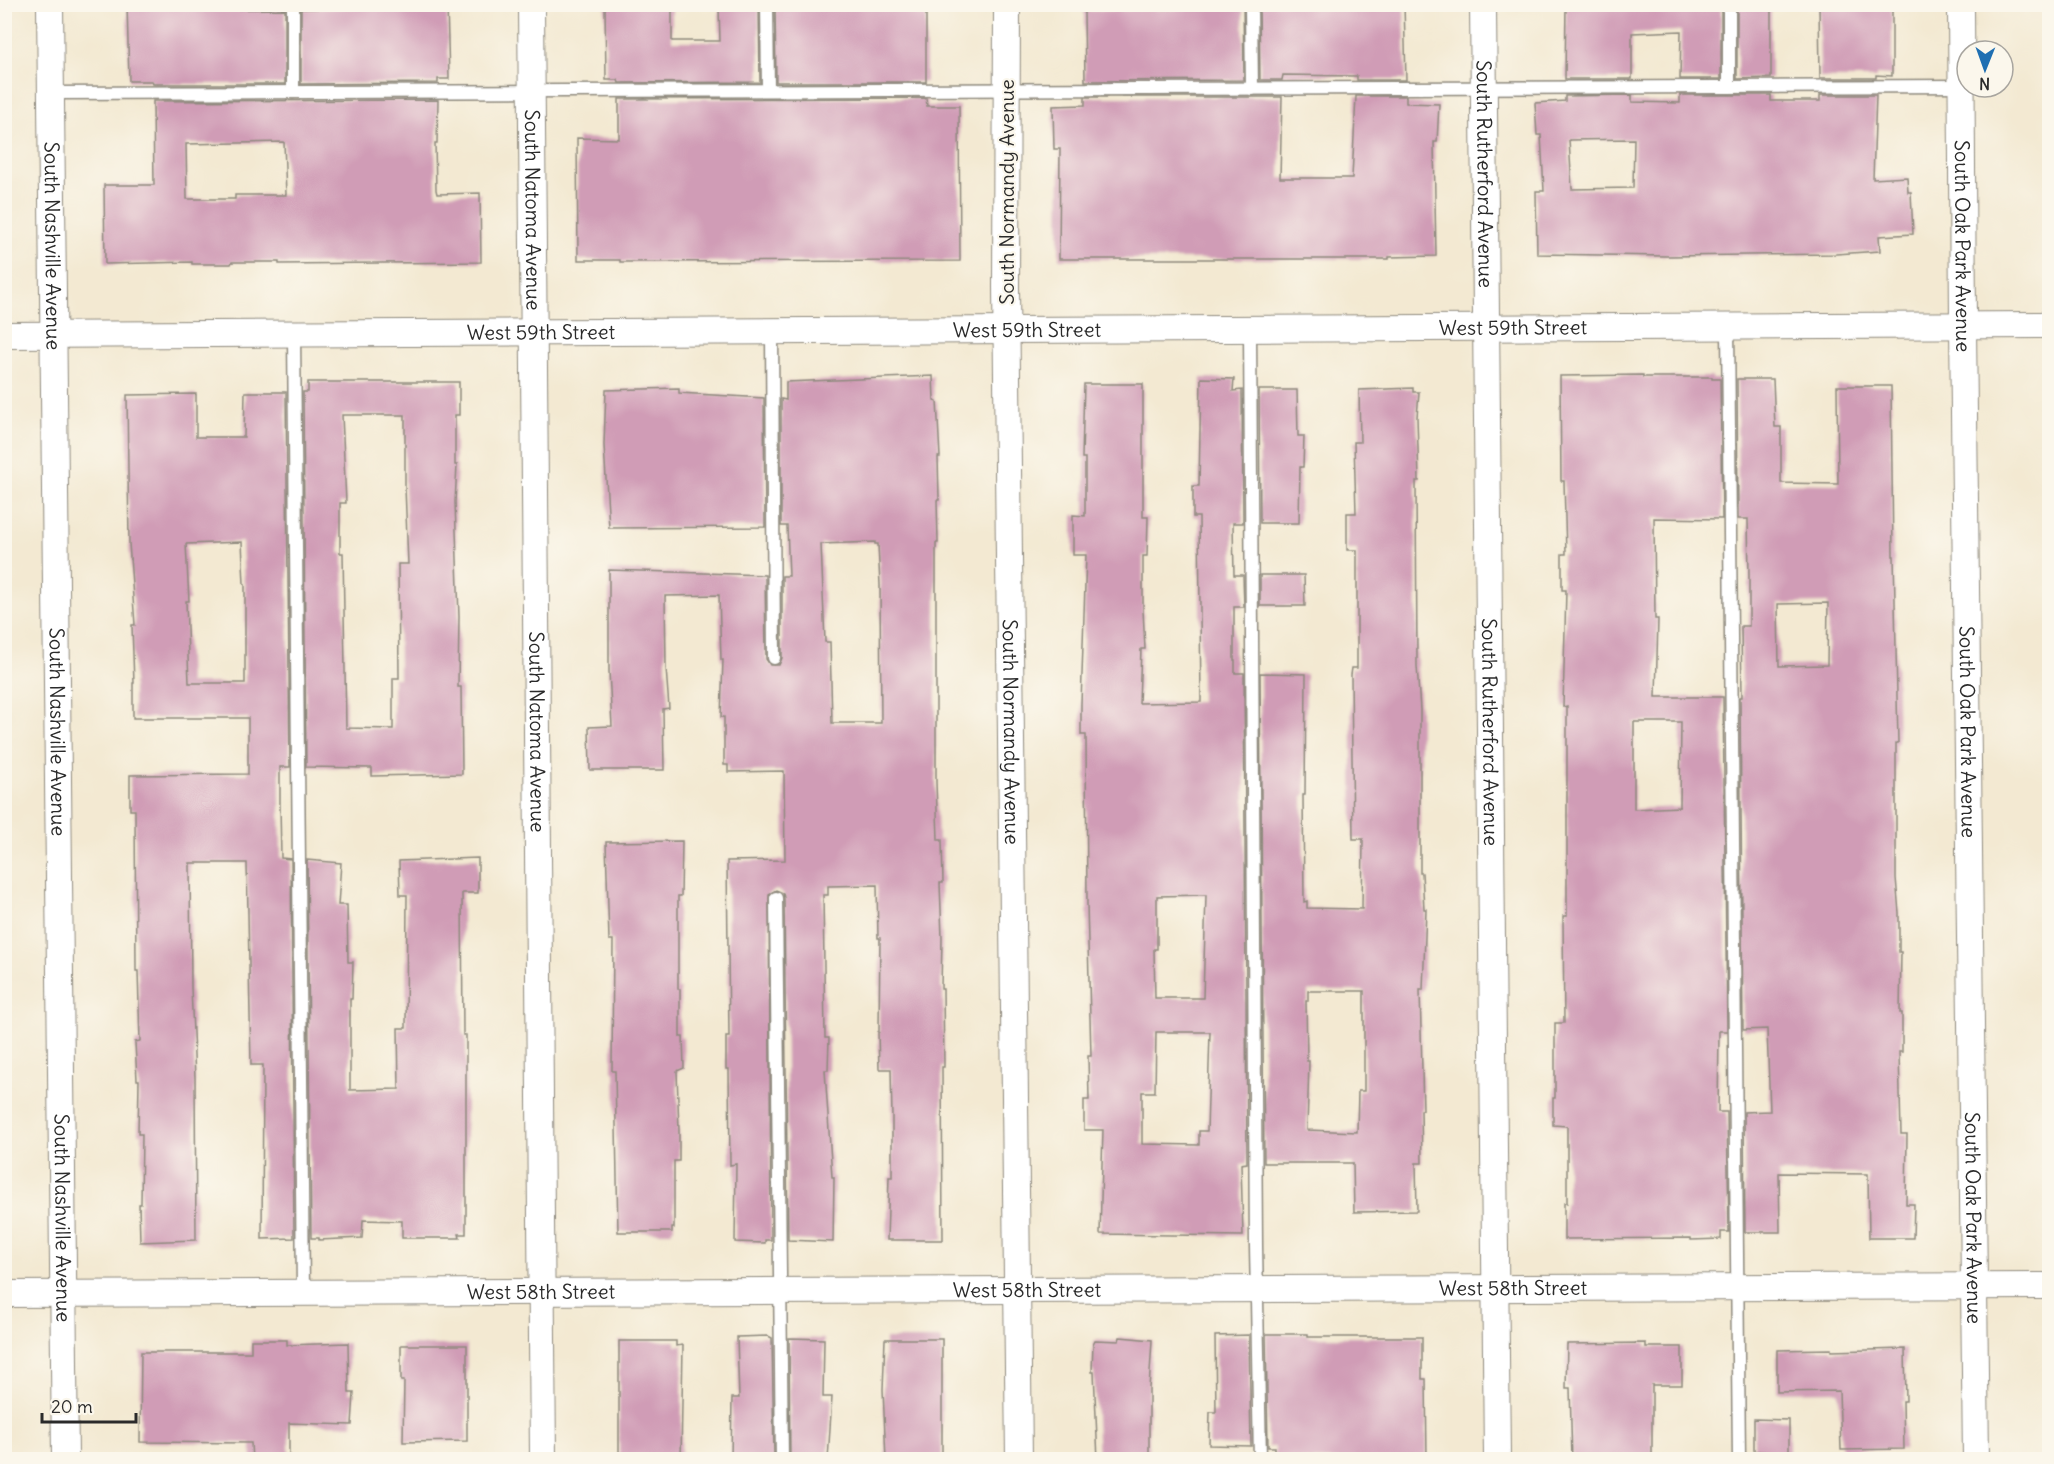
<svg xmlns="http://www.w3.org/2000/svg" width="2054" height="1464" font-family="Delius,sans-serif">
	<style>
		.building { fill: #d09cb6; fill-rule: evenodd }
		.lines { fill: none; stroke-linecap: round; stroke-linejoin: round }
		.lane-casing { stroke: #8f8a7e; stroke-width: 15 }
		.street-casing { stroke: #8f8a7e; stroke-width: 28 }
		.lane { stroke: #fff; stroke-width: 12 }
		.street { stroke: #fff; stroke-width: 26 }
		.labels { text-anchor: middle; stroke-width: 4.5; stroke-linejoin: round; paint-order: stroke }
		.street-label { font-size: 20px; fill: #2b2b2b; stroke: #fbf7ec }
	</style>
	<rect width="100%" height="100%" fill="#fbf7ec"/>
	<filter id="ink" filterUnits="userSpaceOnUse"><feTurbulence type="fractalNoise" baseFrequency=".0167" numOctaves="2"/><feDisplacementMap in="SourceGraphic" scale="12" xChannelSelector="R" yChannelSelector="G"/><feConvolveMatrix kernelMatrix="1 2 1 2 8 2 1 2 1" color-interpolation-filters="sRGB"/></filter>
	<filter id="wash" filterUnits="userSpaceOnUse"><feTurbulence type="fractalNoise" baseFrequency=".008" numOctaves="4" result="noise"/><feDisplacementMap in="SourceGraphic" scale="24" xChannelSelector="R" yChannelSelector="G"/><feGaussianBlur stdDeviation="1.35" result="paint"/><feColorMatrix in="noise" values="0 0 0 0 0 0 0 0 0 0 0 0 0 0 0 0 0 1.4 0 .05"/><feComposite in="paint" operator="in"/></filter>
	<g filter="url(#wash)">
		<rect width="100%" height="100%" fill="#f3e9d2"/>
		<g id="blocks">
			<g class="building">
				<path d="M127 4H193V10L285 9V84H153L152 81H129Z"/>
				<path d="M379 4H447L449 79H438V83L301 84V9L379 7Z"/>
				<path d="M605 4H672V41H720L719 8 759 6 760 82 619 83 618 80H606Z"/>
				<path d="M926 4V82H776L775 5Z"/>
				<path d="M1186 4H1243L1244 80 1085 81 1084 11 1186 9Z"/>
				<path d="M1259 4H1404L1406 80H1357V76L1283 75 1282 80H1260Z"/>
				<path d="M1566 4H1721V79H1680L1681 31 1632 33V79H1565Z"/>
				<path d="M1737 4H1771V78L1737 79Z"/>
				<path d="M1819 4H1892V76L1876 75V78H1820Z"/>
				<path d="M1632 95V102L1680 103V95H1771V101H1820V95H1876L1873 179 1907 177 1908 192H1911L1913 234 1879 236 1880 251 1836 254 1667 256 1537 254 1536 191H1544L1541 135H1537L1535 103 1565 101V96ZM1634 139 1633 188 1572 189 1569 140Z"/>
				<path d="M1356 96H1406V103L1439 104 1437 142H1434L1436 256 1389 257V259H1059L1060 149H1054L1053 106 1085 105V97H1282L1280 178H1352Z"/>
				<path d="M926 98 927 106H959L960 261 620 262V260H578L577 138 619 139V99Z"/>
				<path d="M438 100 437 143H435L436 190 437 194 480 193 481 262 279 264V262H232L231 264H192V262L105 264 104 185H154L153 101ZM284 142 286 195H235V199H187L186 144Z"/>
				<path d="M1643 375V377H1712V379H1720L1722 519 1654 518 1655 619H1658L1656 697H1723L1727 1031H1719L1718 1112H1727L1729 1232H1721V1239L1691 1240V1238L1564 1239V1203H1567V1126L1553 1125V1098H1555V1023H1564L1563 916H1567V706L1563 707 1566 590H1562V554H1566L1564 481H1561L1560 376ZM1634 722H1681L1680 807 1634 809Z"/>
				<path d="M933 376 934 400 937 401 940 457H938L939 500H937L938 543H936V782L938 840H942L943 883H940L942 938 941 989H943L944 1067H942L943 1240H887L889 1177H892V1118L891 1069H879L878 1032H879L880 938H878L877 885 828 886V895H823L825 1038H829L828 1070H825L832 1177H834L833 1242 788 1240 784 898 783 893 776 890 769 894 771 1240H765V1243L735 1242 736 1164 730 1165 729 1069H726V1037H729L727 861 785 860 784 771 728 772V765H724V717H721L723 660H721L719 595 665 596 666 668 669 708 663 709 664 770H590L589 727 612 726 609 671V570L765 575 766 659 770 665H779L782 658V576H789L787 526H781V399L786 400V382ZM875 542V544H878L880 585 881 723H832L830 642H825L821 544Z"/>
				<path d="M1201 378 1234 379 1233 391 1242 390 1243 523H1233L1234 575H1243L1244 607H1234V660H1235V673H1244L1247 1163 1241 1164 1243 1236 1100 1234 1103 1130H1084V1100H1089L1088 1056H1091L1087 904 1086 735H1081V704L1086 555H1073V515L1085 516V458H1082L1084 384H1143V517H1148L1147 556H1143V610L1145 649H1141L1139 703 1201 702 1199 517H1193V486H1199ZM1206 895 1203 998H1155L1154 949H1157V896ZM1156 1032H1210L1207 1131H1199V1145L1142 1144V1092H1155Z"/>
				<path d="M1737 379H1773L1775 427H1781V483L1838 484 1837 386H1891L1893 556H1894L1898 743H1896V878L1899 913V952H1901L1900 1013H1902V1052H1899L1901 1134H1907L1906 1204H1914L1913 1238H1869L1868 1174 1779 1173 1780 1232H1745L1744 1112 1770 1111 1767 1029 1743 1030 1740 697H1742L1741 626H1749V575L1748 519H1738ZM1828 603 1827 665 1779 666 1778 604Z"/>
				<path d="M308 382H459V415H455V465H457L455 502 459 617 458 687H461L462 774 372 776V768L306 767 303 392H308ZM342 415H405V487L408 564H398L399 678H393V729L346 728 343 553H340V503H346Z"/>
				<path d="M679 388V393L764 398 765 527 609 528 604 445 606 390Z"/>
				<path d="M1413 388V392H1419L1417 417 1419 481H1416L1417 666 1420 710V873H1422L1424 909H1426L1423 990H1420L1423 1110H1421L1422 1163H1416L1417 1211 1354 1212 1353 1163H1264L1260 673 1306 674 1305 795H1303L1304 902 1307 901V908L1362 909 1363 839H1353L1351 675 1352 668H1357V550H1347V513H1356L1354 442H1360L1359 390ZM1308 991H1364V1091H1358L1357 1132 1307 1130 1309 1061H1307L1306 1001H1308Z"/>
				<path d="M1259 390H1297L1298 436H1304L1303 467H1300L1299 523H1260Z"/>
				<path d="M245 392H286L290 767H280V804L281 858 291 859 294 1238 262 1239 263 1065H251L247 863H190L191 988 195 1078 196 1240 140 1242 139 1204H141L142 1134H138L139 1080H137L135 1042 140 1041 138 971H136L135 810H130V775L248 774V718H133V683H134L132 625H135L129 543 127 395 196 394V437H244ZM242 542 244 584H245V683H189L186 601H189L186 544Z"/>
				<path d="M1260 575H1304L1305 606H1260Z"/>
				<path d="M682 841 681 896H678V989H680V1037H683L684 1068 677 1071 679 1131V1161H674V1228H672V1232H618L615 1071H612L613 940H609L606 842Z"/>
				<path d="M478 858V893H462L463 1035H466V1234H459L460 1238H402V1221L363 1220 362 1238 319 1240V1238H311L307 860 341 863 338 905H347L348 962H353L352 999H350V1090L399 1089 398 1028H406L407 895H400L399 861Z"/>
				<path d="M1266 1334H1308V1337H1422V1379H1426L1427 1460H1275V1447H1268Z"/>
				<path d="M1249 1335 1251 1446 1209 1445 1210 1412H1216L1215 1336Z"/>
				<path d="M768 1336 772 1338 774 1460H731L732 1398H739L737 1337Z"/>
				<path d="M1120 1337 1152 1340 1149 1389V1460H1098L1094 1372H1092L1093 1344 1095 1340 1119 1341Z"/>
				<path d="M789 1338 824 1339 823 1397H832L828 1460H790Z"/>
				<path d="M885 1339H942V1460H886L883 1389Z"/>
				<path d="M251 1340H287V1345L348 1343 349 1393H354L352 1425 289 1423V1460H252L251 1443 140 1442 141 1352H251Z"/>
				<path d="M619 1341H676V1346L683 1345 681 1460H619Z"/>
				<path d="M1646 1343V1347H1682V1385H1652V1460H1572L1570 1388H1566L1567 1344Z"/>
				<path d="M401 1345H467V1441L403 1442 404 1381H401Z"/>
				<path d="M1831 1349V1351L1905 1349 1906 1401H1903L1904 1449 1841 1450 1839 1391 1777 1392V1350Z"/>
				<path d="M1754 1419 1789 1420V1453L1754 1451Z"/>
			</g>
		</g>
	</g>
	<g filter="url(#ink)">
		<use href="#blocks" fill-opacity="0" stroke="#8f8a7e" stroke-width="1.5"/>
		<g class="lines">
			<defs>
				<g id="lane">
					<path d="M293 4V92"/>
					<path d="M767 4 768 90"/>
					<path d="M1251 4 1252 89"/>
					<path d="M1729 4V87"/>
					<path d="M51 93 1962 86"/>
					<path d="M1728 327 1739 1460"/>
					<path d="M1250 329 1256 1246 1260 1460"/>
					<path d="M772 332 774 658"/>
					<path d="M294 334 303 1292"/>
					<path d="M776 898 782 1460"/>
				</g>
				<g id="street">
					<path id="s1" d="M50 4 65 1460"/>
					<path id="s2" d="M531 4 543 1460"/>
					<path id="s3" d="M1007 4 1006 287 1019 1460"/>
					<path id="s4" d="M1483 4 1497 1460"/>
					<path id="s5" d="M1961 4 1963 326 1976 1460"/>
					<path id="s6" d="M4 335 2050 325"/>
					<path id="s7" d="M4 1294 2050 1286"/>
				</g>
			</defs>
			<use href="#lane" class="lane-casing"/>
			<use href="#street" class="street-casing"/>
			<use href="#lane" class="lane"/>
			<use href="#street" class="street"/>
		</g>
	</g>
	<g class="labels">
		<g class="street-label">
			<text dy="7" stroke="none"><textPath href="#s4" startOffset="170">South Rutherford Avenue</textPath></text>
			<text transform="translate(1007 192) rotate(-90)" y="7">South Normandy Avenue</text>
			<text dy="7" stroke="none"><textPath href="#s2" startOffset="206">South Natoma Avenue</textPath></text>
			<text dy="7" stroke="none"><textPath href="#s1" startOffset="242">South Nashville Avenue</textPath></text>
			<text dy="7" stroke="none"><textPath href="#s5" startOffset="242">South Oak Park Avenue</textPath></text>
			<text dy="7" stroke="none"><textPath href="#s6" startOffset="1509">West 59th Street</textPath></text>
			<text dy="7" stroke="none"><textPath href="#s6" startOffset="1023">West 59th Street</textPath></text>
			<text dy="7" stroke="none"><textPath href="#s6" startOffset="537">West 59th Street</textPath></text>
			<text dy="7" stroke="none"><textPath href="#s1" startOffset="728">South Nashville Avenue</textPath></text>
			<text dy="7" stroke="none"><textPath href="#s2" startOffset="728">South Natoma Avenue</textPath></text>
			<text dy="7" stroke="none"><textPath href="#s3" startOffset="728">South Normandy Avenue</textPath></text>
			<text dy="7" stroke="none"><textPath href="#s4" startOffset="728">South Rutherford Avenue</textPath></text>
			<text dy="7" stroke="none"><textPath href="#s5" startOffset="728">South Oak Park Avenue</textPath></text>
			<text dy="7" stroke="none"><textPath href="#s1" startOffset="1214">South Nashville Avenue</textPath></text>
			<text dy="7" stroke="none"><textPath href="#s5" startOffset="1214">South Oak Park Avenue</textPath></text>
			<text dy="7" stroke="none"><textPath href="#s7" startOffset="1509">West 58th Street</textPath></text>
			<text dy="7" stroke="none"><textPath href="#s7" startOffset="1023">West 58th Street</textPath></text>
			<text dy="7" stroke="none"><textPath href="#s7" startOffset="537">West 58th Street</textPath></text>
		</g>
	</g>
	<rect width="2054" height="1464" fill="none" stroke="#fbf7ec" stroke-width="24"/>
	<g transform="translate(1985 69) rotate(181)"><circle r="28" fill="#fbf7ec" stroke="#a8a59f" stroke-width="1.5"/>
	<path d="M0-4.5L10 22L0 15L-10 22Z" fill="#1f6fb2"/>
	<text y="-9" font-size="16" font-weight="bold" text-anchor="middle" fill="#2b2b2b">N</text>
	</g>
	<path d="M42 1413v9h94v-9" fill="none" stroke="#2b2b2b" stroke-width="3"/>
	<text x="51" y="1413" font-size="18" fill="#2b2b2b" stroke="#fbf7ec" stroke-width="4.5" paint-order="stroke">20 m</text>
</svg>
